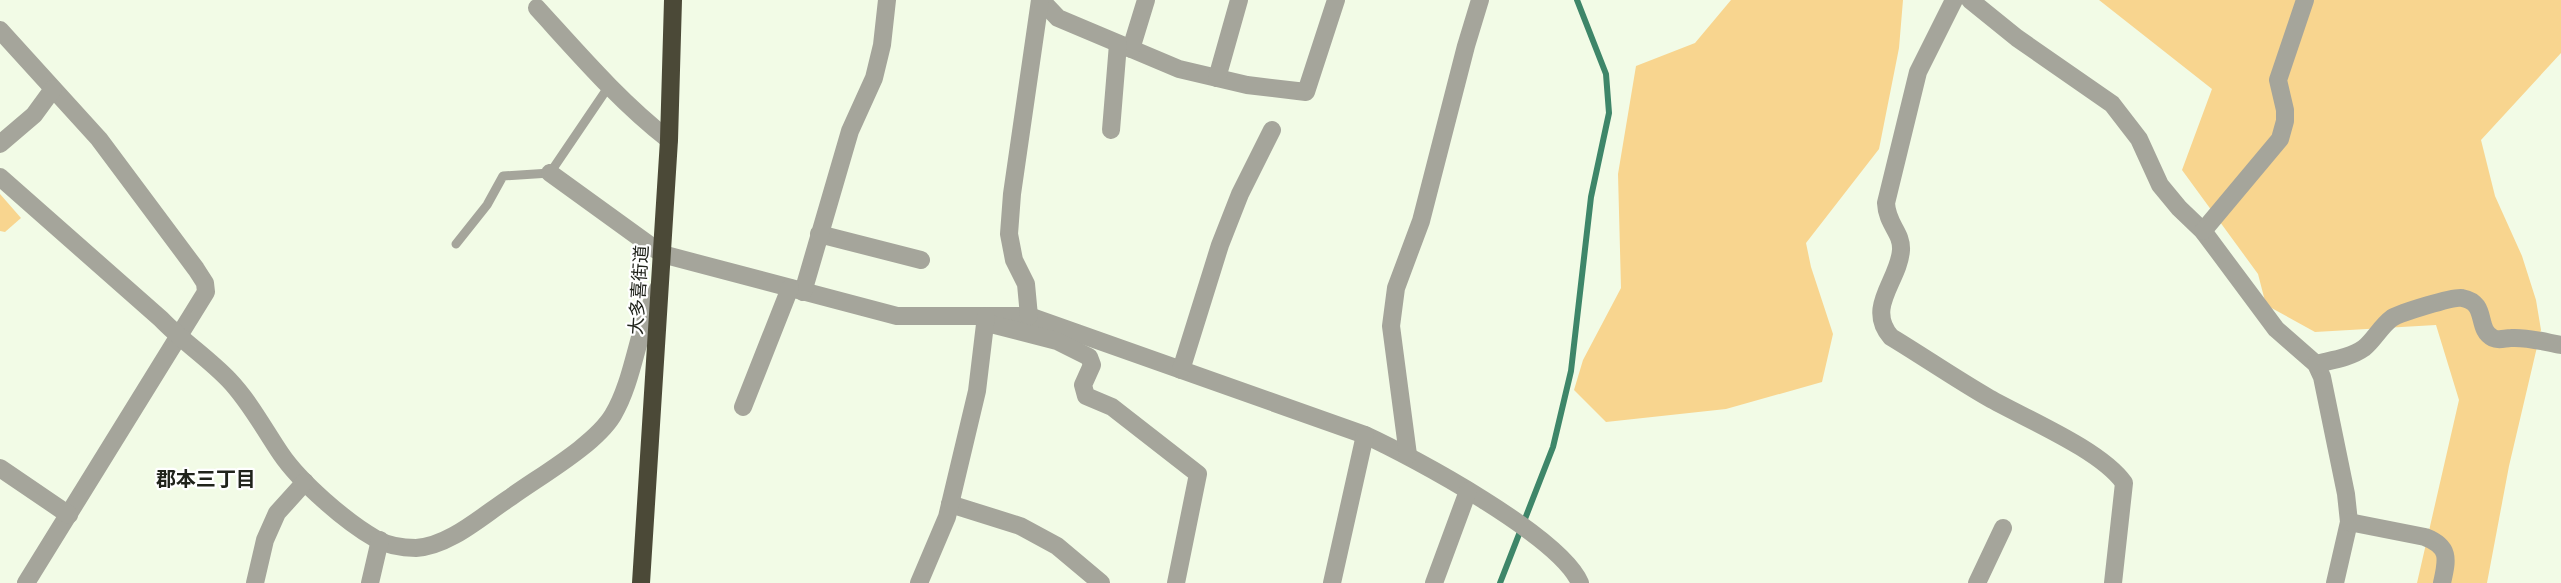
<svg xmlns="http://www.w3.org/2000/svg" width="2561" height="583" font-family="'Fira Sans','Noto Sans JP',sans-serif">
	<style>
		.green { fill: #f8d58f }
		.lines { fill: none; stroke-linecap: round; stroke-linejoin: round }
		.stream { stroke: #3e8669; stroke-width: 6 }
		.lane { stroke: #a5a59b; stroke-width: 9 }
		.street { stroke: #a5a59b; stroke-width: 18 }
		.highway { stroke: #4b4937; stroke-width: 18 }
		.labels { text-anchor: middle; stroke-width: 4.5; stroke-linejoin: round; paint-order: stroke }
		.street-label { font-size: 18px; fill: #20231b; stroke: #fff }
		.neighbourhood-label { font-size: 20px; font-weight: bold; fill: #20231b; stroke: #fff }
	</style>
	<rect width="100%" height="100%" fill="#f2fbe6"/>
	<g class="green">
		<path d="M1731 0H1903L1899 48 1879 149 1806 243 1811 267 1833 334 1822 382 1726 409 1606 422 1574 390 1583 360 1621 288 1618 174 1636 66 1695 43Z"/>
		<path d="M2099 0H2561V53L2481 140 2495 196 2522 256 2536 300 2541 330 2509 466 2487 583H2417L2459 400 2436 325 2315 332 2266 305 2258 274 2182 170 2212 89Z"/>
		<path d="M0 194 21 218 5 232 0 231Z"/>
	</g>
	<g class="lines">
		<path class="stream" d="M1500 583 1553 447 1571 371 1591 197 1609 113 1606 74 1577 0"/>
		<path class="lane" d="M456 244 487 205 503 176 550 173 609 86"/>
		<g class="street">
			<path d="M1041 0 1058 18 1179 69 1247 85 1306 92 1336 0"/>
			<path d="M1954 0 1918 72 1886 203C1887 225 1902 232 1901 250 1899 281 1865 307 1891 337 1924 357 1956 379 1989 398 2026 419 2101 450 2124 483L2113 583"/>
			<path d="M1970 0 2017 38 2112 104 2139 139 2160 185 2179 208 2203 231 2276 329 2316 364 2322 377 2346 494 2349 522 2335 583"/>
			<path d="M537 8C579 54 620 102 669 140"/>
			<path d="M0 30 99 139 196 269 205 283 206 292 26 583"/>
			<path d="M1131 49 1146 0"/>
			<path d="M1217 78 1239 0"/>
			<path d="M1111 130 1118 44"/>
			<path d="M0 144 34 115 53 89"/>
			<path d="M550 173 662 254 897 316H1029L1365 435C1413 457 1560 536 1580 583"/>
			<path d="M0 177 161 319C182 341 208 358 229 380 250 402 264 429 281 454 300 482 346 522 376 539 387 545 403 548 416 548 450 546 483 515 511 497 540 476 595 445 613 415 635 378 637 327 659 287"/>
			<path d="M2203 231 2280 139 2285 121V110L2278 80 2305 0"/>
			<path d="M819 234 921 260"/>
			<path d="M803 292 850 131 874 78 882 45 887 0"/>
			<path d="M1029 316 1026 284 1014 260 1009 234 1012 194 1040 0"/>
			<path d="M987 323 1057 341 1089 357 1092 365 1083 385 1086 396 1112 407 1198 474 1176 583"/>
			<path d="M2316 364C2332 360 2350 358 2364 348 2374 340 2381 326 2392 318 2400 313 2454 296 2462 298 2489 303 2475 329 2493 338 2499 341 2505 338 2511 338 2528 337 2545 342 2561 345"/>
			<path d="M1181 370 1220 245 1240 194 1272 130"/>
			<path d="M743 407 790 288"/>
			<path d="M1408 455 1391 326 1396 288 1421 221 1466 46 1480 0"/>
			<path d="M0 468 69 515"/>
			<path d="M950 504 1020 526 1057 546 1101 583"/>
			<path d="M2349 522 2425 537C2451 547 2447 560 2442 583"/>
			<path d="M255 583 265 540 277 513 305 482"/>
			<path d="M370 583 380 540"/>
			<path d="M919 583 947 517 977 391 986 316"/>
			<path d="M1332 583 1365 435"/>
			<path d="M1434 583 1468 491"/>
			<path d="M1977 583 2003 528"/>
		</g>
		<path class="highway" d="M641 583 669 140 673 0"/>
	</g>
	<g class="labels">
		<g class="street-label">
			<text transform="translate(639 290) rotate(-86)" y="6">大多喜街道</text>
		</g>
		<g class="neighbourhood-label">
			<text x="206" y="486">郡本三丁目</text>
		</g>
	</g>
</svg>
